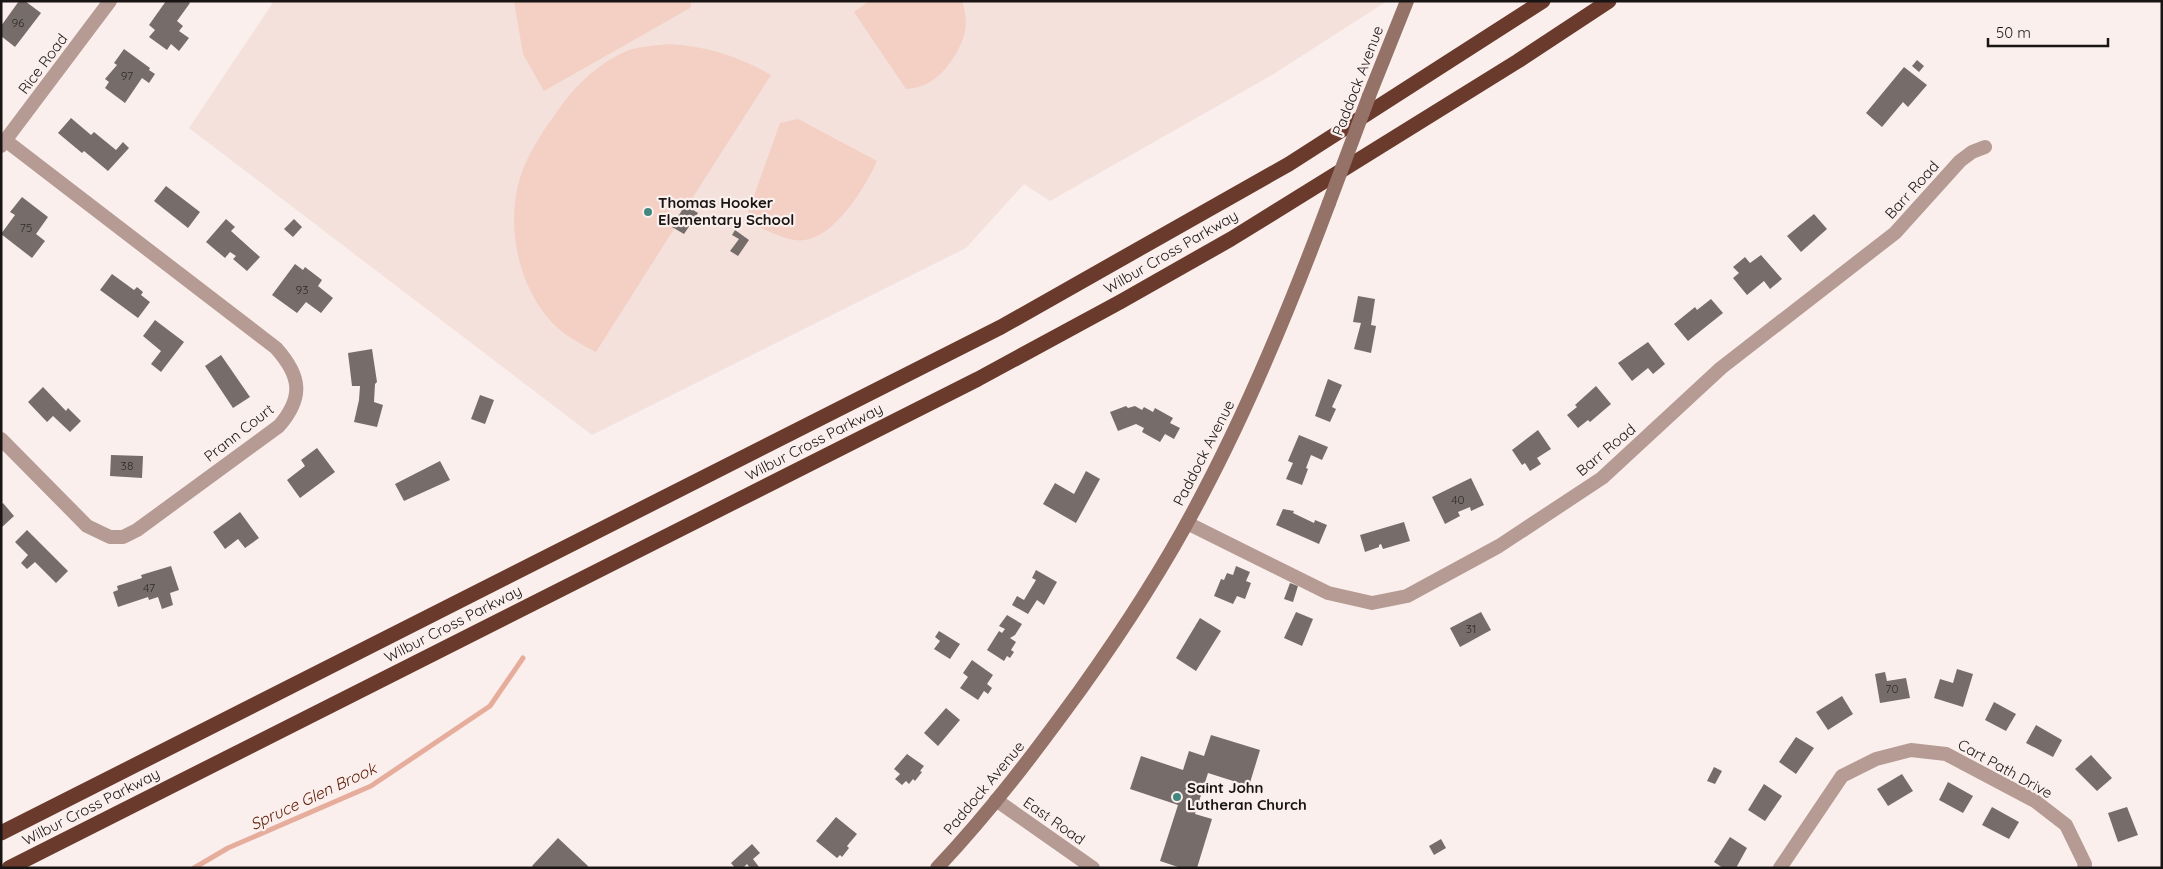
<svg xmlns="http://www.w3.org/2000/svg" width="2163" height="869" font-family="Quicksand,sans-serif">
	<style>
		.built { fill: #f4e1db }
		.green { fill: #f3cfc4 }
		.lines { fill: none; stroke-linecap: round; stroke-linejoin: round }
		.stream { stroke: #e6ad9c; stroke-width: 5 }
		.building { fill: #766d6a }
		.minor { stroke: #b59b94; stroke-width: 14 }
		.secondary { stroke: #957267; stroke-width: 14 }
		.motorway { stroke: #6a3a2c; stroke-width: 15 }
		.secondary-bridge { stroke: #957267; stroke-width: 14 }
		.poi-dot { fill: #418881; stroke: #faefec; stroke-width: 2 }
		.labels { text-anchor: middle; stroke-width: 4.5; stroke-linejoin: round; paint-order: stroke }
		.number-label { font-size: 12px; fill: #302b2a }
		.street-label { font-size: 15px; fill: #181514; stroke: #faefec }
		.poi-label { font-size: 15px; font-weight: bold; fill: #181514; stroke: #faefec; text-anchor: start }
		.water-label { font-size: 16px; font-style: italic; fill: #5c1a04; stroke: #faefec }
	</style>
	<rect width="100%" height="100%" fill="#faefec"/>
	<path class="built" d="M274 1H1387L1272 75 1050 201 1024 184 966 248 592 435 189 128Z"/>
	<g class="green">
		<path d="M514 1H692L690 8 544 91 523 54Z"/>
		<path d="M869 1H962C965 11 967 22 965 32 960 52 942 80 921 86 917 88 911 88 906 89L854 12Z"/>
		<path d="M668 44C706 46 738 56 771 75L691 200 668 205 674 229 596 352C583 345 571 339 560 330 519 294 504 226 521 175 528 154 541 134 554 116 572 89 596 64 627 51 640 46 655 46 668 44Z"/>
		<path d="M798 119 877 161C865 188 830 246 795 240 778 237 760 227 745 221L780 123Z"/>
	</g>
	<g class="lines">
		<path class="stream" d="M194 868 228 848 371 786 490 706 523 658"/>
	</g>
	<g class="building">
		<path d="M19 1H25L41 13 15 47 1 36V26Z"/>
		<path d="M166 1H188L190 3 177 21 183 26 179 31 189 38 179 51 171 44 167 50 149 37 155 30 149 25Z"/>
		<path d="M124 49 150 68 149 70 155 74 149 83 142 78 125 103 105 88 109 82 105 79 117 65 114 63Z"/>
		<path d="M1917 60 1924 66 1919 72 1912 66Z"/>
		<path d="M1904 67 1927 85 1908 107 1903 102 1882 127 1866 113Z"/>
		<path d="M71 118 91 135 94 132 116 150 123 142 129 148 108 171 84 151 82 153 58 133Z"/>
		<path d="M166 186 200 212 188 228 154 201Z"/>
		<path d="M22 197 48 217 36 234 45 241 32 258 1 234 15 215 10 212Z"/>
		<path d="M685 205 698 213 684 234 672 227Z"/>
		<path d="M1814 214 1827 229 1801 252 1787 236Z"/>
		<path d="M226 219 235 227 231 231 260 257 247 271 233 259 236 256 230 252 225 258 206 242Z"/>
		<path d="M294 219 302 227 293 237 284 229Z"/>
		<path d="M735 230 749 240 738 256 730 251 739 239 732 235Z"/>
		<path d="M1761 255 1782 279 1770 289 1764 281 1747 295 1733 278 1739 273 1733 267 1745 257 1750 263Z"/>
		<path d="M295 264 303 270 305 267 322 280 318 286 333 298 321 313 306 302 297 313 272 295Z"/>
		<path d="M112 274 134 290 137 287 143 292 141 295 150 302 138 318 100 290Z"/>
		<path d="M1358 296 1375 299 1371 325 1376 326 1371 353 1354 349 1361 323 1353 322Z"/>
		<path d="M1711 299 1723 313 1688 341 1674 324 1695 307 1697 310Z"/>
		<path d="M155 320 184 342 161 372 151 364 161 351 143 336Z"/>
		<path d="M1648 342 1665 364 1653 374 1648 368 1632 381 1618 363Z"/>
		<path d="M372 349 377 382 375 384 374 402 383 405 377 427 354 422 359 400 360 386H352L348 353Z"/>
		<path d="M221 355 250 397 233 408 205 366Z"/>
		<path d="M1328 379 1342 385 1332 407 1336 409 1330 422 1315 416Z"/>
		<path d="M1596 386 1611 404 1590 422 1588 420 1578 428 1567 415 1577 407 1575 405Z"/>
		<path d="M43 387 66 411 68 408 81 421 70 432 53 416 47 422 28 402Z"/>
		<path d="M480 395 494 400 485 424 471 419Z"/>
		<path d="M1126 406 1128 408 1135 406 1142 410 1144 407 1153 412 1155 408 1173 418 1170 423 1180 428 1174 439 1165 434 1160 442 1142 432 1144 428 1136 424 1118 431 1110 412Z"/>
		<path d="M1538 430 1551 449 1537 458 1541 464 1530 471 1525 463 1522 465 1512 450Z"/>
		<path d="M1299 435 1328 447 1322 460 1311 455 1306 468 1308 469 1302 485 1286 479 1293 463 1288 461Z"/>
		<path d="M317 448 335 472 300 498 287 480 305 466 301 460Z"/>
		<path d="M111 455 143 456 142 478 110 476Z"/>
		<path d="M440 461 450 480 404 501 395 484Z"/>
		<path d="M1086 471 1100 479 1076 523 1043 504 1055 483 1074 494Z"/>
		<path d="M1471 478 1484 505 1471 511 1470 507 1458 512 1460 516 1445 524 1432 497Z"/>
		<path d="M3 503 14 516 1 528V505Z"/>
		<path d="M1283 509 1294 511 1293 513 1314 523 1315 520 1327 525 1319 544 1276 525Z"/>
		<path d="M240 512 259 538 245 548 238 539 225 549 213 532Z"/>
		<path d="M1404 522 1410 541 1383 549 1381 544 1379 545V547L1365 552 1360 535Z"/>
		<path d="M27 530 68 571 56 583 35 562 27 569 21 563 28 555 15 542Z"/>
		<path d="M171 566 179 590 170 593 173 605 162 609 158 597 149 600 148 597 118 607 113 592 118 590 117 586 142 578 141 575Z"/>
		<path d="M1236 566 1250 572 1246 581 1251 583 1245 599 1237 596 1233 604 1214 596 1221 579 1224 580 1227 573 1233 575Z"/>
		<path d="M1036 570 1057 582 1044 605 1037 600 1028 614 1012 605 1017 596 1024 600 1036 580 1032 578Z"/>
		<path d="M1290 583 1298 586 1293 602 1284 599Z"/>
		<path d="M1296 612 1313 619 1302 646 1284 638Z"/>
		<path d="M1481 612 1491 630 1460 647 1450 628Z"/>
		<path d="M1007 615 1022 624 1015 635 1010 638 1016 642 1011 650 1014 652 1010 658 1007 656 1004 661 987 650 999 631 1002 633 1005 629 999 626Z"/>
		<path d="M1200 618 1221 631 1196 671 1176 658Z"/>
		<path d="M939 631 960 644 950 659 934 649 940 641 935 637Z"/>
		<path d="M972 660 993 675 987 684 992 688 988 694 984 691 978 700 960 688 968 677 963 673Z"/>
		<path d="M1957 669 1973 674 1963 707 1934 698 1940 679 1953 683Z"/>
		<path d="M1885 672 1887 681 1906 678 1910 698 1880 703 1875 674Z"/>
		<path d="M1842 696 1853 714 1828 730 1816 712Z"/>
		<path d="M1994 702 2016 714 2006 731 1985 720Z"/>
		<path d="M946 708 960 720 938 746 924 733Z"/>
		<path d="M2036 725 2062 740 2053 757 2026 743Z"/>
		<path d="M1211 735 1260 750 1249 786 1208 773 1195 814 1212 819 1197 868H1181L1160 861 1178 805 1130 789 1141 756 1183 770 1189 751 1204 756Z"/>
		<path d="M1796 737 1814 748 1796 774 1779 762Z"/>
		<path d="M907 754 924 766 920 771 922 772 915 781 913 779 909 784 906 781 902 785 895 779 900 774 894 769Z"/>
		<path d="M2091 755 2112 778 2097 791 2075 769Z"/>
		<path d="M1714 767 1722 771 1715 784 1707 781Z"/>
		<path d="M1902 774 1913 791 1888 806 1877 789Z"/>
		<path d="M1948 782 1973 796 1963 813 1939 800Z"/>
		<path d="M1764 784 1782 796 1765 821 1748 810Z"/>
		<path d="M1992 807 2019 822 2009 839 1982 825Z"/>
		<path d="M2127 807 2138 835 2118 842 2108 813Z"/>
		<path d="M836 817 857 834 847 846 849 848 842 857 840 855 837 858 816 841Z"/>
		<path d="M1730 837 1747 848 1736 868H1723L1714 862Z"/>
		<path d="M558 838 588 866 587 868H534L532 866Z"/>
		<path d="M1441 839 1446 848 1434 855 1429 846Z"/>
		<path d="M752 844 760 853 753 859 759 867 750 868 747 864 743 868H735L731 863Z"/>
	</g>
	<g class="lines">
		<g class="minor">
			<path d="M1 146 110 1"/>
			<path d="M1 439 87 526 110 537H123L137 530 279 426C304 397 301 376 276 348L5 140"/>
			<path d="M1187 523 1328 593 1372 603 1407 596 1499 546 1602 478 1721 368 1895 233 1960 161 1972 152 1985 147"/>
			<path d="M996 800 1093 868"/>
			<path d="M1780 868 1842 776 1876 759 1911 750 1946 754 2035 801 2066 825 2085 864 2084 868"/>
		</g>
		<g class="secondary">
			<path d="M1369 96 1407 1"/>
			<path d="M937 868C990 812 1036 751 1081 689 1126 626 1168 561 1203 493 1252 400 1292 302 1329 203"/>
		</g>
		<g class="motorway">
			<path d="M1 833 1001 327 1289 164 1543 1"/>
			<path d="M9 868 978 379 1120 302 1231 239 1518 61 1609 1"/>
		</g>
		<path class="secondary-bridge" d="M1329 203 1369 96"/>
	</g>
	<g class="poi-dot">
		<circle cx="648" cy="212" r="5"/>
		<circle cx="1177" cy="797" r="5"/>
	</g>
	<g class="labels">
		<g class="number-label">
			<text x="18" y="27">96</text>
			<text x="127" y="80">97</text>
			<text x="26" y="232">75</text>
			<text x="302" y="294">93</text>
			<text x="127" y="470">38</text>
			<text x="1458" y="504">40</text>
			<text x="149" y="592">47</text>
			<text x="1471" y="633">31</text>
			<text x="1892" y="693">70</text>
		</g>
		<g class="street-label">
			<text transform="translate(43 64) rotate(-53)" y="5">Rice Road</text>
			<text transform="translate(1358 81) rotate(-69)" y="5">Paddock Avenue</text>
			<text transform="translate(1912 190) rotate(-48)" y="5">Barr Road</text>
			<text transform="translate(1171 252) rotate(-30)" y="5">Wilbur Cross Parkway</text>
			<text transform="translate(239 433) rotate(-38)" y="5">Prann Court</text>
			<text transform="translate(814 442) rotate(-27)" y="5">Wilbur Cross Parkway</text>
			<text transform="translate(1606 450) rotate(-40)" y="5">Barr Road</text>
			<text transform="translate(1204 453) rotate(-63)" y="5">Paddock Avenue</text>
			<text transform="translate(453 624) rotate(-27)" y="5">Wilbur Cross Parkway</text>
			<text transform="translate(2005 769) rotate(29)" y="5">Cart Path Drive</text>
			<text transform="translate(984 788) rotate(-50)" y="5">Paddock Avenue</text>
			<text transform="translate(91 807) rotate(-27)" y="5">Wilbur Cross Parkway</text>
			<text transform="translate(1054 821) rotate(35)" y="5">East Road</text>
		</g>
		<g class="poi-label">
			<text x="658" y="208">Thomas Hooker<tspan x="658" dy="17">Elementary School</tspan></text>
			<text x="1187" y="793">Saint John<tspan x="1187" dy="17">Lutheran Church</tspan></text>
		</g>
		<g class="water-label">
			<text transform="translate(313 796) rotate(-25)" y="6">Spruce Glen Brook</text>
		</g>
	</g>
	<rect width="2163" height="869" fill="none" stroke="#181514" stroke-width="5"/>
	<path d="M1988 38v8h120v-8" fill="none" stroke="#181514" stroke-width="2.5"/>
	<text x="1996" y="38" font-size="15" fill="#181514" stroke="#faefec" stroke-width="4" paint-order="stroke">50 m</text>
</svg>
